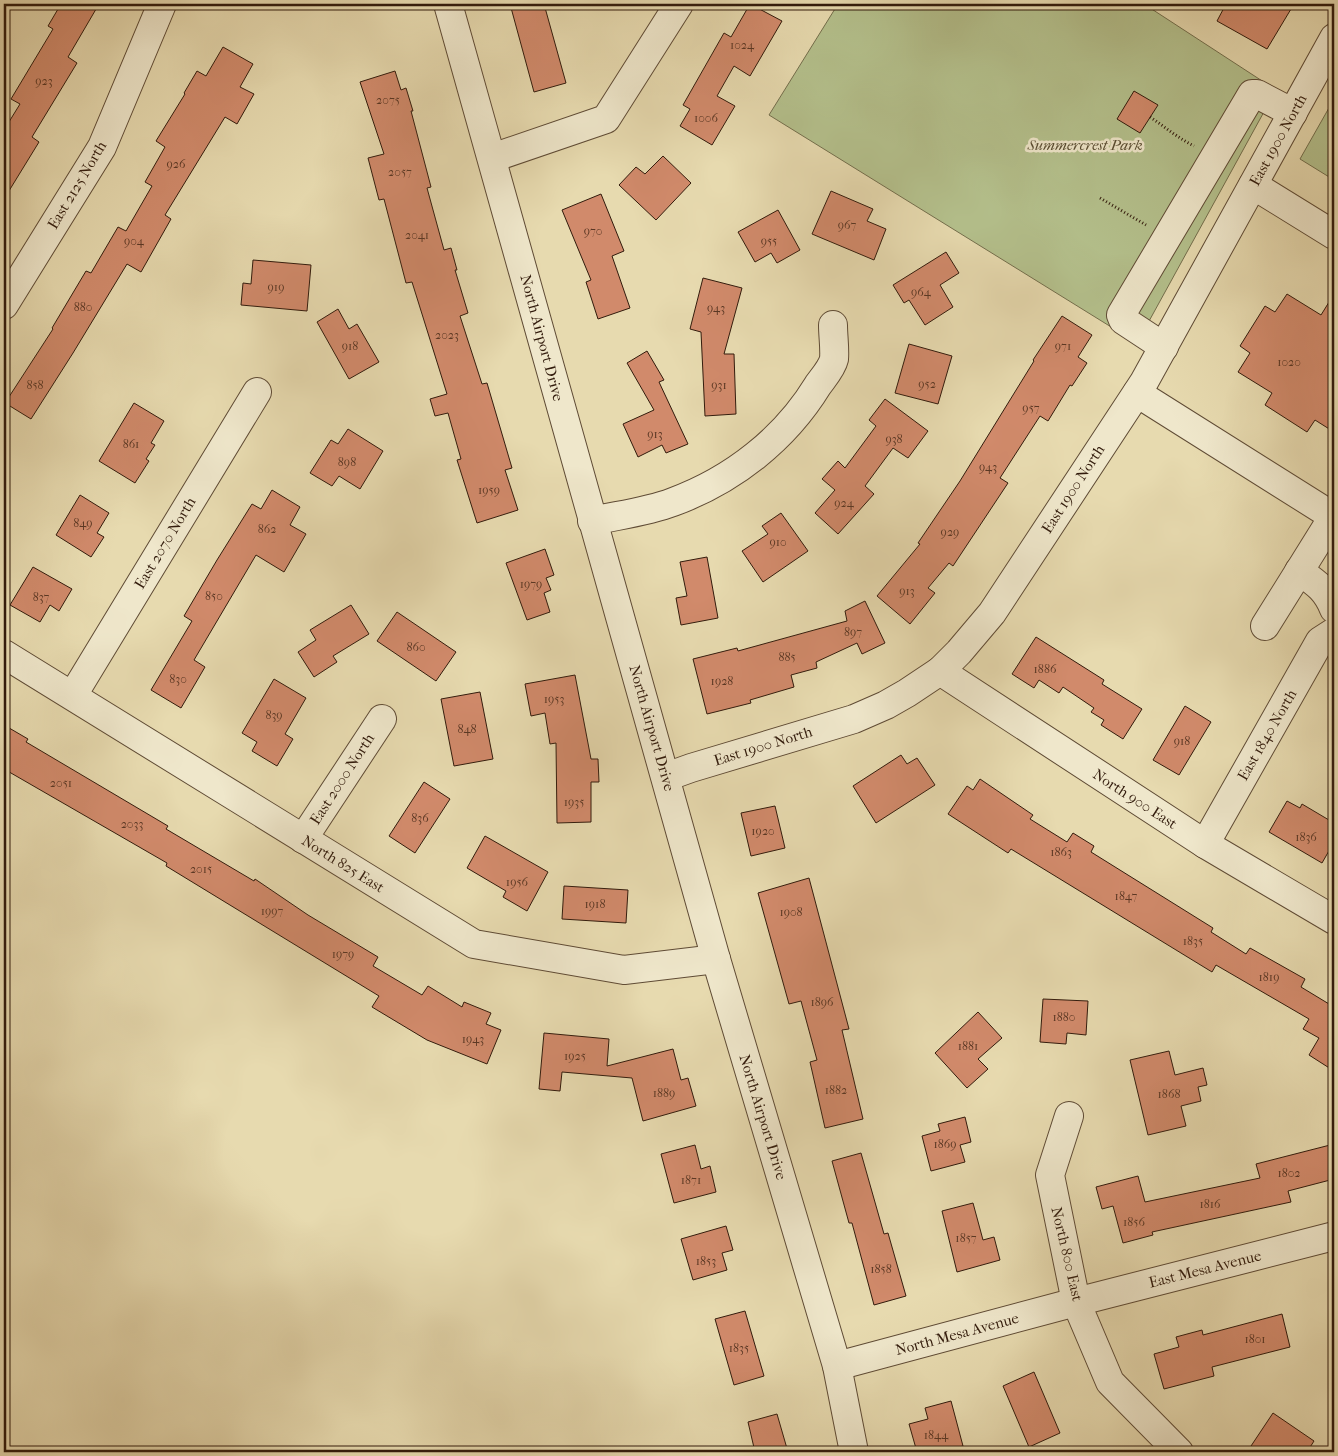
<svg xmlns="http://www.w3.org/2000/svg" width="1338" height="1456" font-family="'IM FELL French Canon',serif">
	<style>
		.green { fill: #b4c08c; stroke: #736e4c }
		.building { fill: #d18a6b; stroke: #321b0c }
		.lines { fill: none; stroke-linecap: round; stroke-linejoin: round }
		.minor-casing { stroke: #5f4b35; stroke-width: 30 }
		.path { stroke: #321b0c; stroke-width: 3; stroke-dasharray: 1 2.5; stroke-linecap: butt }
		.minor { stroke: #efe7cb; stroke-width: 28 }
		.labels { text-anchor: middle; stroke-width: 5; stroke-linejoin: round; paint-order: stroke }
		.number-label { font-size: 12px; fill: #5a3724 }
		.street-label { font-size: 15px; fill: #321b0c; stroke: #efe7cb }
		.park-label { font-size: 15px; font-style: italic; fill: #594d32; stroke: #efe7cb }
	</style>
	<rect width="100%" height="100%" fill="#e7daaf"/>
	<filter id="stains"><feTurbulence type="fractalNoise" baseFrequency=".004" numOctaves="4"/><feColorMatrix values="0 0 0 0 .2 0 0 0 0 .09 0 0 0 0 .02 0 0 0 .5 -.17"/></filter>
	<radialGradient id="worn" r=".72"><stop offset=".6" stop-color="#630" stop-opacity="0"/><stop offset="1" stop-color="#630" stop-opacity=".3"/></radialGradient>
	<g class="green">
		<path d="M838 4H1144L1276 90 1137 343 769 115Z"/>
		<path d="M1334 99V180L1300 159Z"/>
	</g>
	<g class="building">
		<path d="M61 4H99L68 57 77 63 32 137 39 142 4 199V130L20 104 11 99 53 29 48 26Z"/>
		<path d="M510 4H544L566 83 534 92Z"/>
		<path d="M750 4 782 21 750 76 734 66 717 96 735 106 712 145 680 126 690 109 683 105 724 33 731 37Z"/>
		<path d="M1226 4H1294L1267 49 1217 21Z"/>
		<path d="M223 47 253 64 240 87 254 94 237 124 225 117 165 215 171 219 141 272 127 264 73 353 31 419 5 403 53 329 52 328 86 271 91 273 118 227 126 231 152 186 145 182 165 147 156 141 185 94 184 93 197 71 206 76Z"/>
		<path d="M395 71 401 90 406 88 413 111H411L431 187 427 188 444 250 451 248 457 270H455L468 313 460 316 482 384 487 383 512 468 505 470 518 510 477 523 457 460 461 459 448 413 435 416 430 399 447 394 412 282 406 283 384 199 379 200 368 158 384 154 360 82Z"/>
		<path d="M1134 91 1158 105 1140 133 1117 119Z"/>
		<path d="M663 156 691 183 656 220 619 185 636 167 645 174Z"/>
		<path d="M831 191 873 209 867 221 886 229 874 260 812 234Z"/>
		<path d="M601 194 624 251 612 256 630 308 598 319 586 282 591 280 562 210Z"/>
		<path d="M778 210 800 250 777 263 771 253 755 262 738 232Z"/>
		<path d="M946 252 959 273 940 285 953 307 925 325 909 300 904 303 893 285Z"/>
		<path d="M253 260 311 265 307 311 241 305 243 283 251 284Z"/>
		<path d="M703 278 742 288 724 354H734L736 414 705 416 701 332 690 329Z"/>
		<path d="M1287 294 1321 315 1334 294V432L1315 420 1307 432 1265 405 1272 393 1238 372 1250 353 1240 346 1265 306 1275 312Z"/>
		<path d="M338 309 349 329 357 324 379 362 349 379 317 322Z"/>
		<path d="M1062 316 1092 335 1078 357 1087 363 1072 386 1070 385 1048 421 1040 416 1000 478 1008 483 953 566 949 563 928 588 935 593 910 624 877 596 920 544 918 543 960 481 1034 361 1033 360Z"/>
		<path d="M909 344 952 356 938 404 895 393Z"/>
		<path d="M647 351 664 380 659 382 688 444 666 453 662 445 638 457 623 424 654 410 627 363Z"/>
		<path d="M885 399 928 431 908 458 893 448 865 486 874 494 838 534 815 513 835 490 822 479 838 461 845 468 876 426 869 420Z"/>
		<path d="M134 403 164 421 151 443 155 445 146 459 149 461 135 483 99 461Z"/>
		<path d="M348 429 383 451 360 489 339 476 332 486 310 473 331 440 338 444Z"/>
		<path d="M272 490 300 507 290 525 306 534 284 572 256 555 194 660 205 667 181 708 151 690 192 621 184 616 217 560 252 504 261 509Z"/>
		<path d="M80 495 109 513 97 533 104 537 91 557 56 535Z"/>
		<path d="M781 513 808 551 763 582 742 551 768 534 762 526Z"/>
		<path d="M545 549 554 575 546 578 551 590 544 593 550 612 527 620 506 563Z"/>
		<path d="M707 557 718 618 681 625 676 598 687 596 680 562Z"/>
		<path d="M33 567 72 589 59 611 50 605 40 622 10 605Z"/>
		<path d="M865 601 885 643 862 654 857 643 816 662 817 668 791 675 794 687 750 700 751 703 707 714 693 659 737 648 738 651 847 621 845 611Z"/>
		<path d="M351 605 369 634 333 656 337 662 314 677 298 652 316 640 310 630Z"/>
		<path d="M397 612 456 652 436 681 377 641Z"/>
		<path d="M1036 637 1104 680 1102 684 1142 709 1123 739 1101 725 1104 720 1091 712 1094 708 1063 687 1059 693 1039 680 1034 688 1012 674Z"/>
		<path d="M575 675 591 759H598L599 782H591V822L557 823 556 743 550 744 545 713 531 716 525 684Z"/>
		<path d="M274 679 306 698 285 734 293 739 277 766 252 751 257 742 242 733Z"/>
		<path d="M480 692 493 759 454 766 441 699Z"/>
		<path d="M1185 706 1211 722 1179 775 1153 760Z"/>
		<path d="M4 725 28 739 26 742 168 826 166 829 254 881 255 879 308 915 378 957 373 966 422 995 428 986 462 1007 464 1002 491 1013 486 1024 501 1030 487 1064 427 1040 372 1007 379 996 166 866 167 863 4 769Z"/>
		<path d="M901 755 907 764 917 758 935 785 876 823 853 786Z"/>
		<path d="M980 779 1033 815 1030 819 1067 842 1073 833 1094 846 1091 852 1213 928 1211 932 1246 954 1250 948 1305 979 1301 987 1334 1007V1071L1309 1055 1319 1038 1303 1029 1309 1019 1216 965 1212 972 1011 849 1008 853 948 814 967 786 973 790Z"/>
		<path d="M424 782 450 799 415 853 389 836Z"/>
		<path d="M1287 801 1300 808 1302 804 1334 823V842L1322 863 1269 832Z"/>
		<path d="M775 806 785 848 751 856 741 813Z"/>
		<path d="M485 836 548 872 527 911 503 897 506 891 467 868Z"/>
		<path d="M809 878 849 1029 842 1030 863 1119 825 1128 810 1062 817 1060 801 1001 789 1004 758 893Z"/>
		<path d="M564 886 628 890 626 923 562 919Z"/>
		<path d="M1043 999 1088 1001 1086 1035 1067 1033 1066 1044 1040 1042Z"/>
		<path d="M978 1012 1002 1038 978 1059 988 1069 967 1088 935 1053Z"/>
		<path d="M544 1033 609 1039 607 1066 673 1049 681 1080 688 1078 696 1106 643 1121 632 1078 562 1072 560 1091 539 1089Z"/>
		<path d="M1169 1051 1175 1075 1203 1068 1207 1085 1198 1087 1201 1101 1181 1106 1186 1126 1148 1135 1130 1060Z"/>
		<path d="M965 1117 971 1142 960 1145 965 1162 931 1171 922 1136 940 1131 938 1124Z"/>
		<path d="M1334 1144V1179L1288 1191 1291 1202 1152 1232 1153 1235 1123 1243 1113 1206 1102 1209 1096 1187 1138 1176 1145 1202 1260 1178 1256 1164Z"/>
		<path d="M695 1145 701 1169 710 1166 716 1192 674 1203 661 1154Z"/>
		<path d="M861 1153 884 1234 888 1233 906 1296 874 1305 852 1223H849L832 1161Z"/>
		<path d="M973 1203 983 1240 994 1237 1000 1260 957 1272 942 1211Z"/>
		<path d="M726 1226 733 1250 722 1253 727 1270 693 1280 681 1239Z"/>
		<path d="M745 1311 764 1376 734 1385 715 1319Z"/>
		<path d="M1282 1314 1290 1347 1212 1367 1214 1376 1164 1389 1154 1354 1179 1347 1176 1337 1202 1330 1203 1335Z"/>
		<path d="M1034 1372 1060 1433 1029 1447 1003 1386Z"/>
		<path d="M951 1401 963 1446 938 1452H917L909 1424 928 1419 925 1408Z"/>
		<path d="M1273 1413 1314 1441 1307 1452H1247Z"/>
		<path d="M777 1414 788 1452H755L748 1422Z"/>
	</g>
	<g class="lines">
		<defs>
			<g id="minor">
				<path d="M448 4 716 959 837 1366 854 1452"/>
				<path d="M492 158 606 119 679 4"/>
				<path d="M1253 185 1334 235"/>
				<path d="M4 305 102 147 162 4"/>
				<path d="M1164 347 1123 320 1121 315 1252 94H1257L1293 113"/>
				<path d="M1137 393 1334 517"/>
				<path d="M592 521C619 515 647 512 673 502 733 480 785 439 818 385 823 378 832 368 834 359 835 349 833 336 833 325"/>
				<path d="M1299 571C1316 583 1326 589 1334 609"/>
				<path d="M1265 626 1333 517"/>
				<path d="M4 654 474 944 624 970 716 959"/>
				<path d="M940 671 1205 844 1334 920"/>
				<path d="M73 695 257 392"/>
				<path d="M666 777 691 768 854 719 886 705 907 693 940 671 959 652 992 613 1144 382 1334 38"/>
				<path d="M303 839 382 719"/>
				<path d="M1205 844 1320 641 1334 632"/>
				<path d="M1069 1116 1050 1175 1076 1302 1110 1382 1179 1452"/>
				<path d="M837 1366 1076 1302 1334 1236"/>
			</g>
		</defs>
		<use href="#minor" class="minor-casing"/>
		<g class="path">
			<path d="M1150 117C1165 127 1178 138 1194 146"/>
			<path d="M1100 198 1146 225"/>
		</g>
		<use href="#minor" class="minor"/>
	</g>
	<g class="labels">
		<g class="number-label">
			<text x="742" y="49">1024</text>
			<text x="44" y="85">923</text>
			<text x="388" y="104">2075</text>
			<text x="706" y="122">1006</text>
			<text x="176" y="168">926</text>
			<text x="400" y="176">2057</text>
			<text x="847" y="229">967</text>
			<text x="593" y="235">970</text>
			<text x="417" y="239">2041</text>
			<text x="134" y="245">904</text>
			<text x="769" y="245">955</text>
			<text x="276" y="291">919</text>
			<text x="921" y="296">964</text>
			<text x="83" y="311">880</text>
			<text x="716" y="312">943</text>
			<text x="447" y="339">2023</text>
			<text x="350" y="350">918</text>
			<text x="1063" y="350">971</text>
			<text x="1289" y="366">1020</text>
			<text x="927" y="388">952</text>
			<text x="35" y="389">858</text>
			<text x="719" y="389">931</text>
			<text x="1031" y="412">957</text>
			<text x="655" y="438">913</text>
			<text x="894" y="443">938</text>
			<text x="131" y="448">861</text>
			<text x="347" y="466">898</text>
			<text x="988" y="471">943</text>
			<text x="489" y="494">1959</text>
			<text x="844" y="507">924</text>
			<text x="83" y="527">849</text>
			<text x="267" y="533">862</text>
			<text x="950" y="536">929</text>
			<text x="778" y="546">910</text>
			<text x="531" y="588">1979</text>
			<text x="907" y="595">913</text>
			<text x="214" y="600">850</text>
			<text x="41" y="601">837</text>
			<text x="853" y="636">897</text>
			<text x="416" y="651">860</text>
			<text x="787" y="661">885</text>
			<text x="1045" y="673">1886</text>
			<text x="178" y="683">830</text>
			<text x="722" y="685">1928</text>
			<text x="554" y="703">1953</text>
			<text x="274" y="719">839</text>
			<text x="467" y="733">848</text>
			<text x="1182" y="745">918</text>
			<text x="61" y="787">2051</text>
			<text x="574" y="806">1935</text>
			<text x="420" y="822">836</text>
			<text x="132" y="828">2033</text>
			<text x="763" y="835">1920</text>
			<text x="1306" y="841">1836</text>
			<text x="1061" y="856">1863</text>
			<text x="201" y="873">2015</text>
			<text x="517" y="886">1956</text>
			<text x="1126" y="900">1847</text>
			<text x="595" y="908">1918</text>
			<text x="272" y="915">1997</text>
			<text x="791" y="916">1908</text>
			<text x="1193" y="945">1835</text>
			<text x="343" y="958">1979</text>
			<text x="1269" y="981">1819</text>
			<text x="822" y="1006">1896</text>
			<text x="1064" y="1021">1880</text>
			<text x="473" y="1043">1943</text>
			<text x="968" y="1050">1881</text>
			<text x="575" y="1060">1925</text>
			<text x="836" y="1094">1882</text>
			<text x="664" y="1097">1889</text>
			<text x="1169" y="1098">1868</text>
			<text x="945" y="1148">1869</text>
			<text x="1289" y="1177">1802</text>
			<text x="691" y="1184">1871</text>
			<text x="1210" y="1208">1816</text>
			<text x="1134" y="1226">1856</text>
			<text x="966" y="1242">1857</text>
			<text x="706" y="1265">1853</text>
			<text x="881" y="1273">1858</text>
			<text x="1255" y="1343">1801</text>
			<text x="739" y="1352">1835</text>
			<text x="936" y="1439">1844</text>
		</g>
		<g class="street-label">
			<text transform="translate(1278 140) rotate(-61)" y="5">East 1900 North</text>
			<text transform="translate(77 185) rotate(-59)" y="5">East 2125 North</text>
			<text transform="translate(542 338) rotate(75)" y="5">North Airport Drive</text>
			<text transform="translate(1073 489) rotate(-57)" y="5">East 1900 North</text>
			<text transform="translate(165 543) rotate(-59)" y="5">East 2070 North</text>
			<text transform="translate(652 728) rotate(74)" y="5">North Airport Drive</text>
			<text transform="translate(1267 735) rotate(-60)" y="5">East 1840 North</text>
			<text transform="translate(763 746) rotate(-17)" y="5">East 1900 North</text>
			<text transform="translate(342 779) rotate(-57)" y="5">East 2000 North</text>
			<text transform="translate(1135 799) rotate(33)" y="5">North 900 East</text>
			<text transform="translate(343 864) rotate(32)" y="5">North 825 East</text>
			<text transform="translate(763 1117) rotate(73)" y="5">North Airport Drive</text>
			<text transform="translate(1067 1254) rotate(77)" y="5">North 800 East</text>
			<text transform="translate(1205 1269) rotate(-14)" y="5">East Mesa Avenue</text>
			<text transform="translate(957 1334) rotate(-15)" y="5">North Mesa Avenue</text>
		</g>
		<g class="park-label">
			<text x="1085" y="150">Summercrest Park</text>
		</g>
	</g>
	<rect width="1338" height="1456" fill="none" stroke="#e7daaf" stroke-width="20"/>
	<rect x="5" y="5" width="1328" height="1446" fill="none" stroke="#321b0c" stroke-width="2.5"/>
	<rect x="10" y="10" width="1318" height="1436" fill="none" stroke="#321b0c"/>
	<rect width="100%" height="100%" filter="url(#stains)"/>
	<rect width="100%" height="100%" fill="url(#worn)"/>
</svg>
